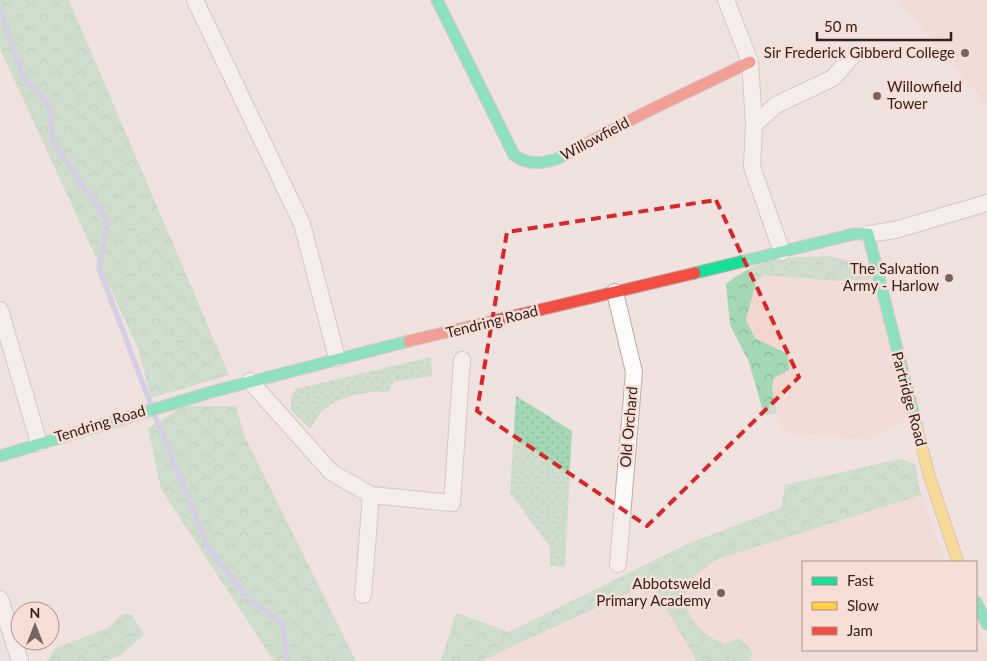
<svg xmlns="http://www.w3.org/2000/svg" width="987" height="661" font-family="Lato,sans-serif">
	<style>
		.built { fill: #f3d6ce }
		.grass { fill: url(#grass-dots) }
		.forest { fill: url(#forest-crowns) }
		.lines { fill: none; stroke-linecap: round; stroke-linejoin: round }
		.stream { stroke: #b7b9eb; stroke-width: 5.5 }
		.street-casing { stroke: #baa9a4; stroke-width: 18 }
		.fast-casing { stroke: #baa9a4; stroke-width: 13 }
		.slow-casing { stroke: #baa9a4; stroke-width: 13 }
		.jam-casing { stroke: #baa9a4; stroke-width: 13 }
		.street { stroke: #fdfbfa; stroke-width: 16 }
		.fast { stroke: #16e098; stroke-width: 11 }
		.slow { stroke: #ffcf43; stroke-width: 11 }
		.jam { stroke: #f24e42; stroke-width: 11 }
		.marked { fill: none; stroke: #d62828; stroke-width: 4; stroke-dasharray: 10 6; stroke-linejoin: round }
		.poi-dot { fill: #77645f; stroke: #f7dfd7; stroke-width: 2 }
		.labels { text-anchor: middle; stroke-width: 5; stroke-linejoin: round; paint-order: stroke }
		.poi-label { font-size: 15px; fill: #36201a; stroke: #f7dfd7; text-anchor: end }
		.street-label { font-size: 15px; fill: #36201a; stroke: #f7dfd7 }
	</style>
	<defs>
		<pattern id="grass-dots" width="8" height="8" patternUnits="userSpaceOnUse" patternTransform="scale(1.25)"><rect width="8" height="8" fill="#a4d7b6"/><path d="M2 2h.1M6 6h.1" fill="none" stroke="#8eb89c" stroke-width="1.8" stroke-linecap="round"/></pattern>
		<pattern id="forest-crowns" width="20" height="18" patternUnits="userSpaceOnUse" patternTransform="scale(1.25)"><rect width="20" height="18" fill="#a4d7b6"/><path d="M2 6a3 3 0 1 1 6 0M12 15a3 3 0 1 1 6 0" fill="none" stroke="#8eb89c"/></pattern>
	</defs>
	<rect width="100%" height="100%" fill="#f0e2de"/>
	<g class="built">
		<path d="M899 0H987V106Z"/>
		<path d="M762 275 837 281 874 279 907 421 868 440 784 433 777 414 772 388 774 378 788 354 755 338 746 320 756 282Z"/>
		<path d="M921 495 945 562H803V650H976V624L987 645V661H489L487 658 718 559Z"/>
	</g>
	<g class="grass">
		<path d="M431 357 432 376 393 382 389 392C368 390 336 397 321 412 317 417 313 424 310 429L291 410V397L296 389Z"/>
		<path d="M516 396 572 431 565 567 550 566V547L510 493Z"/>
	</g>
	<g class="forest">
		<path d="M0 0H69L229 375 151 398 139 351 0 49Z"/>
		<path d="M830 256 870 267 874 279 837 281 763 275 756 282 746 320 755 338 788 354 789 370 774 378 772 388 777 414 764 415 749 362 730 325 726 284C763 255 785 258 830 256Z"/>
		<path d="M184 406H236L244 435 356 661H274L161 489 148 428Z"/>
		<path d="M900 459 915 464 921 495 718 559C705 568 690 575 686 591 680 613 704 639 725 643 729 643 735 640 739 638L753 652 750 661H697L651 583 481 661H441L456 613 509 632 685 545 781 508 785 485Z"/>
		<path d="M123 614 132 615 144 635 121 655 105 661H47L56 648 108 628Z"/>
	</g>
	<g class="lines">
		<g class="stream">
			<path d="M0 11 23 77 49 104 53 142 107 221 99 268 151 405"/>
			<path d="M154 413 208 547 249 600 283 624 287 661"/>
		</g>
		<defs>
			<g id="street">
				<path d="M195 0 302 224 337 358"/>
				<path d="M726 0 750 62 754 125 752 167 782 252"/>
				<path d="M754 125 776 105 833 78 853 55"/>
				<path d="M868 234 895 230 987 203"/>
				<path d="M615 292 634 372 618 564"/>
				<path d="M0 310 39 443"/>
				<path d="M250 381 331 472 371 495 452 503 462 360"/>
				<path d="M363 595 371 495"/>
				<path d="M0 599 20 661"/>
			</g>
			<g id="fast">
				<path d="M437 0 514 155C530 167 550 163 567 154"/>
				<path d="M695 273 854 234H868L917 428"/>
				<path d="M0 456 211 392 409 341"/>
				<path d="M976 602 987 624"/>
			</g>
			<path id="slow" d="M917 428 929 475 958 562"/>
			<g id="jam">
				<path d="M567 154 642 114 750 62"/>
				<path d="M409 341 695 273"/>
			</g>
		</defs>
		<use href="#street" class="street-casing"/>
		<use href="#fast" class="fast-casing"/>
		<use href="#slow" class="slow-casing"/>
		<use href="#jam" class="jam-casing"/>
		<use href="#street" class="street"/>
		<use href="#fast" class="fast"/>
		<use href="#slow" class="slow"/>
		<use href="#jam" class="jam"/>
	</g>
	<path d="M0 0H987V661H0ZM716 200 799 377 647 526 477 411 507 232Z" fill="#f0e2de" fill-opacity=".55" fill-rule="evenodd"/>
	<path class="marked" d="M716 200 799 377 647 526 477 411 507 232Z"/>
	<g class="poi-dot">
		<circle cx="965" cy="53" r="5"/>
		<circle cx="877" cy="96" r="5"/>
		<circle cx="949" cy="278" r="5"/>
		<circle cx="721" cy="593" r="5"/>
	</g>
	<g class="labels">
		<g class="poi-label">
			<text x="955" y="58">Sir Frederick Gibberd College</text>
			<text x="887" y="92" text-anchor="start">Willowfield<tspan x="887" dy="17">Tower</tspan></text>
			<text x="939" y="274">The Salvation<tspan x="939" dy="17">Army - Harlow</tspan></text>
			<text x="711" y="589">Abbotsweld<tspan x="711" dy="17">Primary Academy</tspan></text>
		</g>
		<g class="street-label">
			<text transform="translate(595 139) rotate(-28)" y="5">Willowfield</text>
			<text transform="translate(492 322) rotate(-14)" y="5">Tendring Road</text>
			<text transform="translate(909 399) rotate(75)" y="5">Partridge Road</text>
			<text transform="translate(100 424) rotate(-17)" y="5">Tendring Road</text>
			<text transform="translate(629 427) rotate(-85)" y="5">Old Orchard</text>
		</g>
	</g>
	<rect x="802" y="561" width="175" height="90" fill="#f7dfd7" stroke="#aa938b"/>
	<rect x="812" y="577" width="25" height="8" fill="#16e098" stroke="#aa938b"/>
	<text x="847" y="586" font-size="15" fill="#36201a">Fast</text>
	<rect x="812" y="602" width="25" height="8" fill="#ffcf43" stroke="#aa938b"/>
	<text x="847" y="611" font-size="15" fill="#36201a">Slow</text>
	<rect x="812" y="627" width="25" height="8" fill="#f24e42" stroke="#aa938b"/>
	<text x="847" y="636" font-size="15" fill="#36201a">Jam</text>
	<g transform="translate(35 626)"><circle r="24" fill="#f7dfd7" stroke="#aa938b"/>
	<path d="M0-4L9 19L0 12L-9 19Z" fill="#77645f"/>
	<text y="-8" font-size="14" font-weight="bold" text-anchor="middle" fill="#36201a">N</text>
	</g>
	<path d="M817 32v8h134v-8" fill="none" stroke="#36201a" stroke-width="2.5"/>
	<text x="824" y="32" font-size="15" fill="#36201a" stroke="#f7dfd7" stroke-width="4" paint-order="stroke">50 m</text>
</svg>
